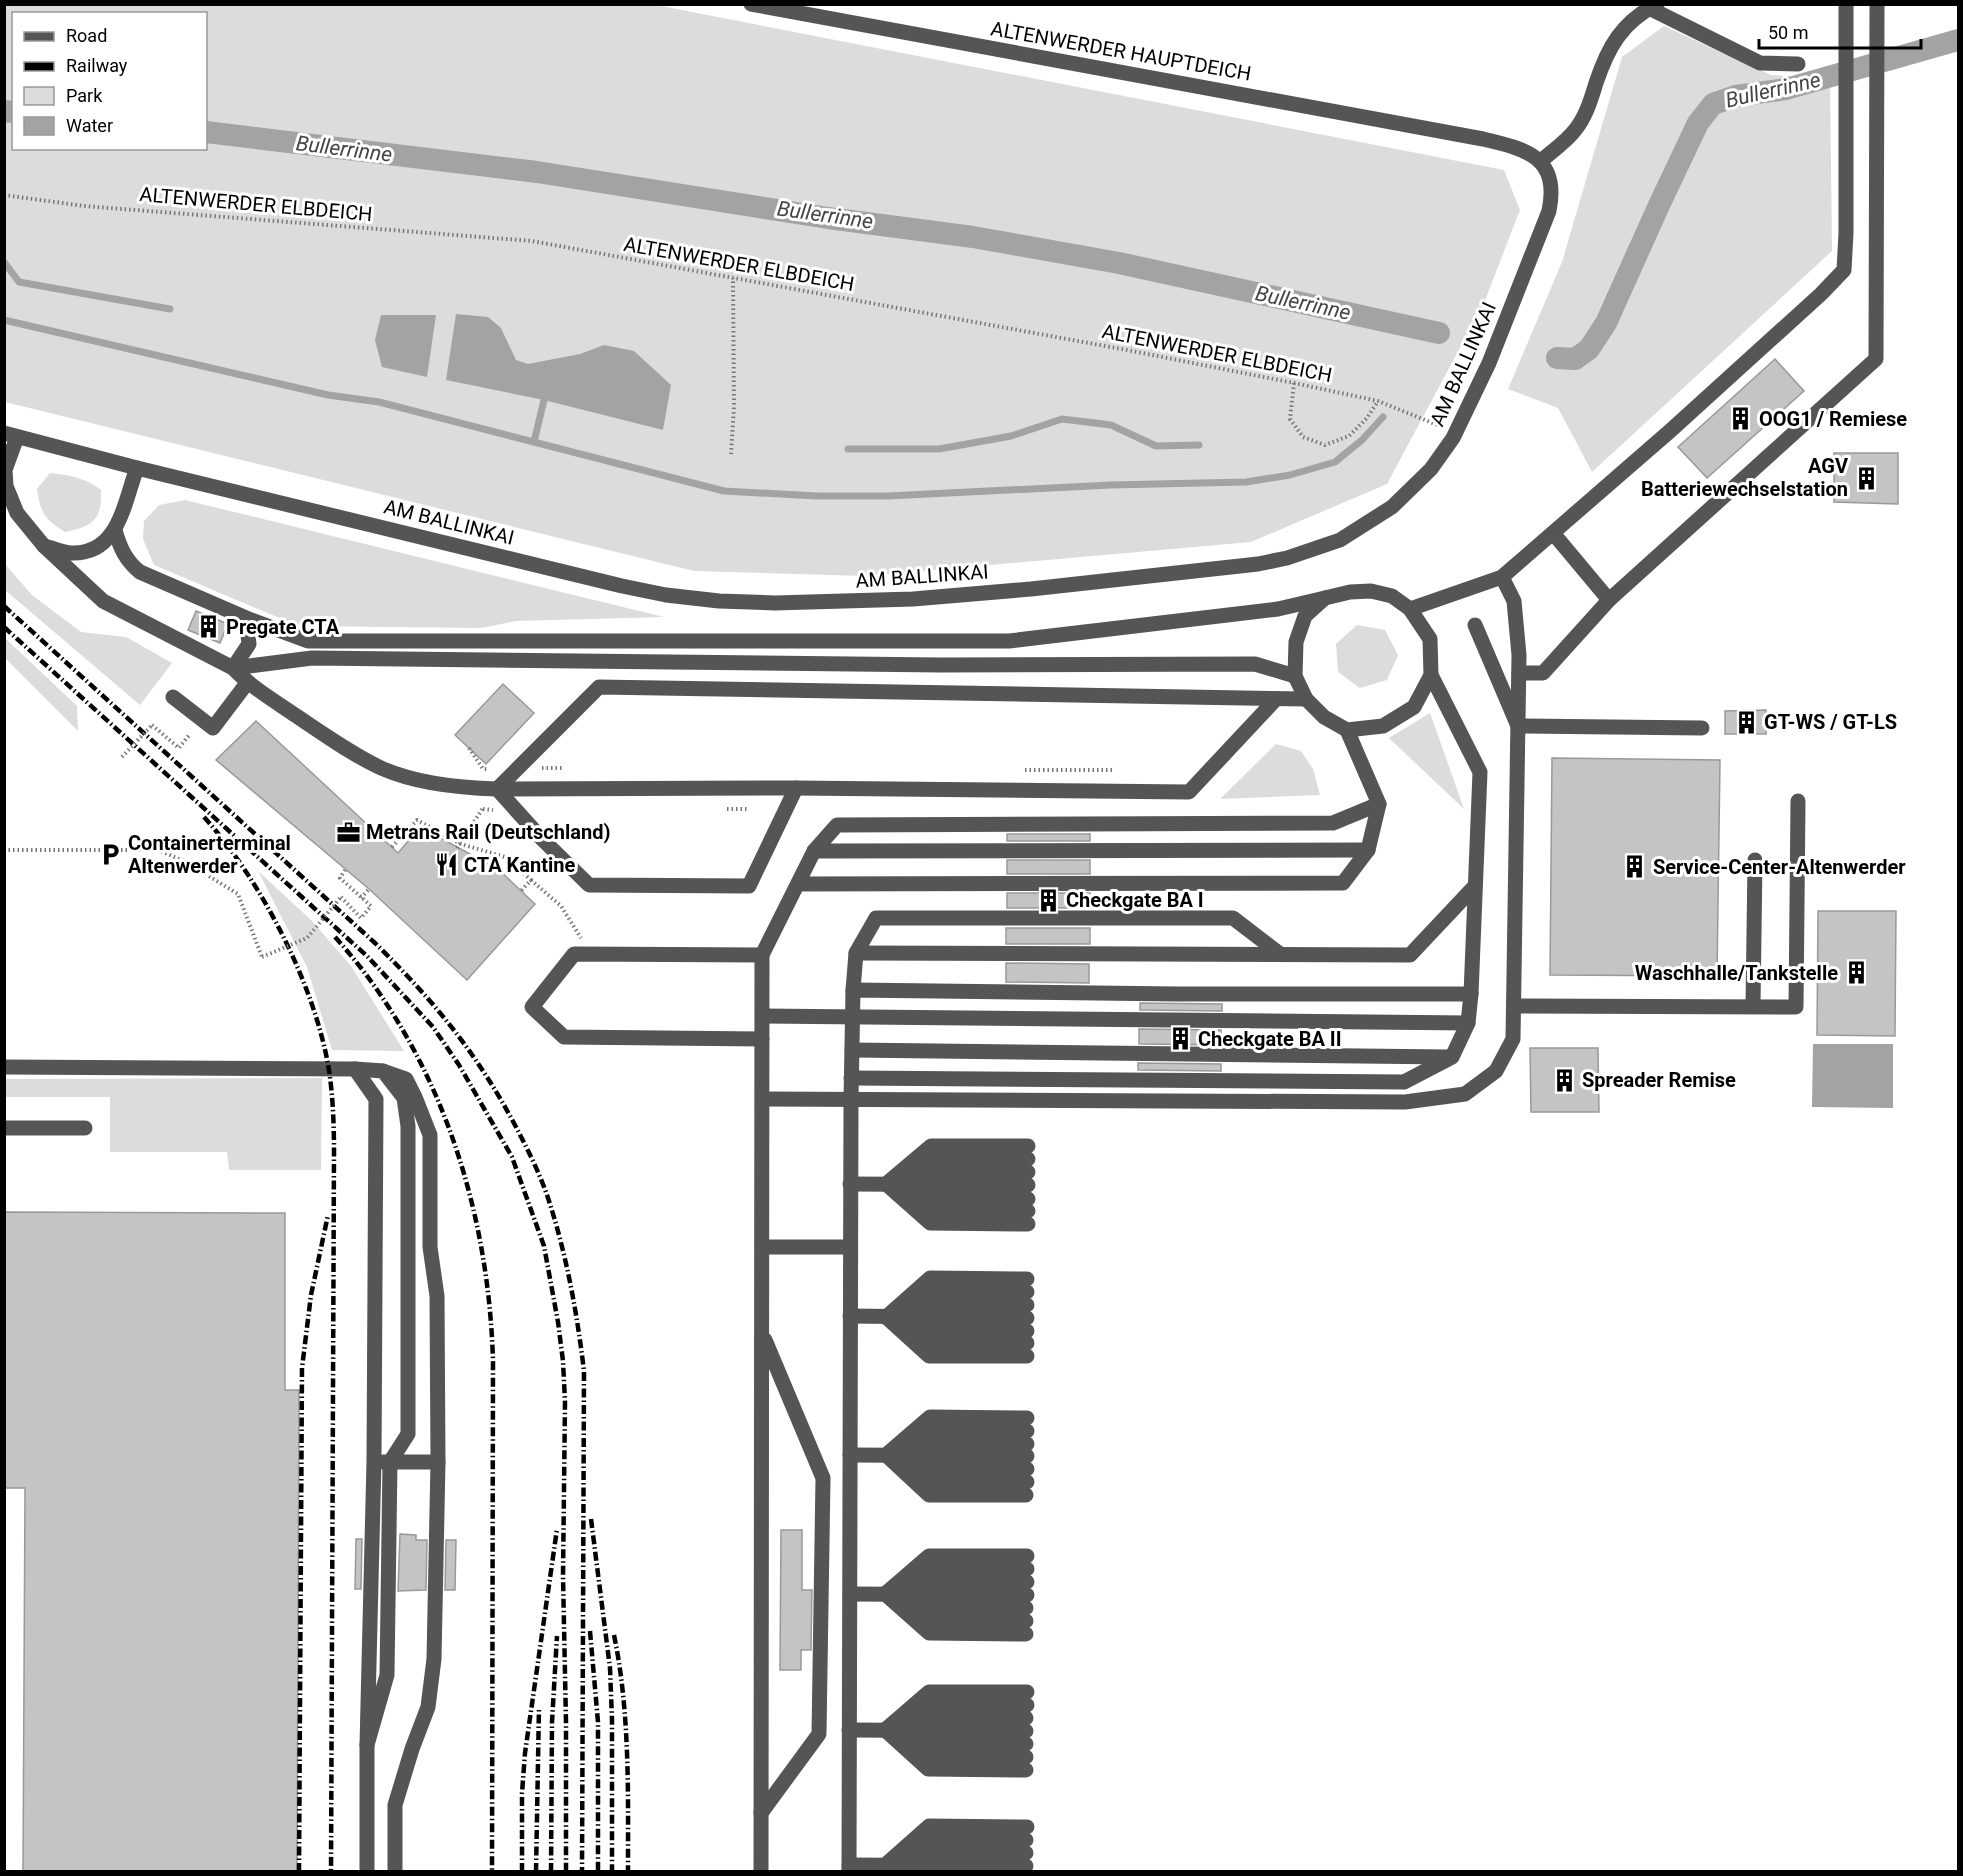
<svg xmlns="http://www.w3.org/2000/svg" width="1963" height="1876" font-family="Roboto,sans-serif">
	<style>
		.green { fill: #dcdcdc; fill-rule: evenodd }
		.water { fill: #a3a3a3 }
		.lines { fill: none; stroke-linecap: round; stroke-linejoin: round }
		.stream { stroke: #a3a3a3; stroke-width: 7 }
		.canal { stroke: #a3a3a3; stroke-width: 22 }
		.building { fill: #c4c4c4; stroke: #999; stroke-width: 1.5 }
		.path { stroke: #777; stroke-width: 4; stroke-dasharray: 1.5 3; stroke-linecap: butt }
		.minor { stroke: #555; stroke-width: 15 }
		.rail { stroke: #000; stroke-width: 4.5; stroke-dasharray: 9 3 1.5 3; stroke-linecap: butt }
		.path-bridge { stroke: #777; stroke-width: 4; stroke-dasharray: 1.5 3; stroke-linecap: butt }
		.labels { text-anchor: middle; stroke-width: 6; stroke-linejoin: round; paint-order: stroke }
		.street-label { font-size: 20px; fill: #000; stroke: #fff }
		.poi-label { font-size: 20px; font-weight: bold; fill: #000; stroke: #fff; text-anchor: start }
		.water-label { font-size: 21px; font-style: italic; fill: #444; stroke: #fff }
	</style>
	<rect width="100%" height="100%" fill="#fff"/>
	<g class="green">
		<path d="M4 5H656L1504 170 1520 210 1484 303 1387 484 1251 542 865 576 694 571 5 402ZM14 14H206V148H14Z"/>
		<path d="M1664 26 1771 75 1830 80 1832 251 1592 472 1558 408 1508 389 1562 262 1622 57Z"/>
		<path d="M50 473C69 475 86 478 101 490 102 520 93 526 65 532 45 520 40 512 37 489Z"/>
		<path d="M185 500 664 617 516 621 481 628 298 626 154 565 143 539 144 521 159 505Z"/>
		<path d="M4 563 32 595 81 632 126 637 172 663 140 705 5 590Z"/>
		<path d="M1357 625 1385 630 1398 655 1387 680 1360 688 1338 672 1336 644Z"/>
		<path d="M5 638 77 706 78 731 5 658Z"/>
		<path d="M1430 713 1464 809 1389 738Z"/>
		<path d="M1276 744 1301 751 1313 769 1320 795 1220 799Z"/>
		<path d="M258 871 311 920 351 966 404 1051 332 1050 307 967Z"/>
		<path d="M322 1078 321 1170H229L227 1152H110V1097H5V1079Z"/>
	</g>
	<g class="water">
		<path d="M456 314 488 317 501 328 516 360 528 364 580 354 604 345 634 351 671 385 663 430 544 400 446 380Z"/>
		<path d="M381 315H436L427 377 382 367 375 340Z"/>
		<path d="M1813 1044H1893V1108L1812 1107Z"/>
	</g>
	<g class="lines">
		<g class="stream">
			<path d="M4 262 19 282 170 309"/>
			<path d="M4 320 328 395 379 402 724 491 817 496H888L1111 485 1246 482 1290 475 1335 462 1362 440 1383 417"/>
			<path d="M534 442 544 400"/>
			<path d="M848 449H939L1011 436 1062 419 1111 425 1156 446 1199 445"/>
		</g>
		<g class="canal">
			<path d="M4 111 14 112"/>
			<path d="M206 132 537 172 828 218 973 237 1119 263 1439 333"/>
			<path d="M1557 358 1575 359 1589 349 1606 323 1660 203 1698 123 1713 104 1736 96 1786 89 1958 40"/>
		</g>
	</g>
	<g class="building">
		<path d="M1775 359 1804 391 1707 478 1678 447Z"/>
		<path d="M1834 453H1898V504L1834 502Z"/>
		<path d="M196 611 228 624 220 643 188 630Z"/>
		<path d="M503 684 534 713 486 764 455 735Z"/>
		<path d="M1766 710V734H1725V711Z"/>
		<path d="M256 721 398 853 420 827 498 869 535 904 467 980 369 889 216 760Z"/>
		<path d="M1552 758 1720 760 1717 976 1550 975Z"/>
		<rect x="1007" y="834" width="83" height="7"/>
		<rect x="1007" y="860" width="83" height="14"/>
		<rect x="1007" y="893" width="83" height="15"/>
		<path d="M1818 911H1896L1895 1036 1817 1035Z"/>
		<rect x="1006" y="928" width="84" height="16"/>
		<path d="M1006 963 1089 964V983L1006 982Z"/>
		<path d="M1140 1003 1222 1004V1011L1140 1010Z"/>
		<path d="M1139 1029 1221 1030V1045L1139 1044Z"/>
		<path d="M1530 1048H1598L1599 1112H1531Z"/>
		<path d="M1138 1063 1221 1064V1071L1138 1070Z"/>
		<path d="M4 1212 285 1213V1390H299L297 1872H23L25 1488H4Z"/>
		<path d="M781 1530H802V1590H812L811 1650H801V1670H780Z"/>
		<path d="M400 1534 416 1535V1540H427L426 1590 398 1591Z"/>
		<path d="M356 1539H362L361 1589H355Z"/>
		<path d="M446 1540H456L455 1590H445Z"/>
	</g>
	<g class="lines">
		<g class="path">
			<path d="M4 195 84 206 532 241 1127 350 1294 383 1378 401 1440 426"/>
			<path d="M1294 383 1290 419 1303 437 1325 445 1349 436 1367 418 1378 401"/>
			<path d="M731 454 734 407 733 278"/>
			<path d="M152 725 179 748 190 734"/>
			<path d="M469 748 483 769H487"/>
			<path d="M542 768H562"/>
			<path d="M1025 770H1112"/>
			<path d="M483 809 493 810"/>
			<path d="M727 809H747"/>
			<path d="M392 847 417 820 461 844 505 857 531 880 521 891"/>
			<path d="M457 848 483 808"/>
			<path d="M4 850H158L186 862 238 894 262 957"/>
			<path d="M531 880 561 906 581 938"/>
			<path d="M341 897 361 918 371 906 340 878 345 870"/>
			<path d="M361 898 369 889"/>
		</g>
		<g class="minor">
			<path d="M1649 8 1760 63 1798 64"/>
			<path d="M1541 161C1552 151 1566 142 1575 130 1586 117 1591 99 1596 83 1608 47 1622 22 1657 4"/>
			<path d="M4 433 137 468 622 586 666 595 719 601 775 603 913 599 1031 589 1258 564 1287 558 1340 540 1392 507 1431 469 1453 438 1489 363 1549 211C1560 157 1526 149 1483 139L751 4"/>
			<path d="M17 437 5 470 6 486 17 513 44 546 103 601 233 668C251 687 273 700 295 715 322 733 351 754 381 768 417 784 459 788 497 789L796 788 1189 792 1276 699"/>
			<path d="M115 530C120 548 126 561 140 572L246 618 308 641H1009L1278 609 1325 598"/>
			<path d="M44 546C53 548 62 552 71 553 119 555 124 502 137 468"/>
			<path d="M1371 591 1392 596 1410 609 1430 639 1431 675 1414 707 1383 726 1347 730 1324 717 1306 699 1295 676 1296 642 1305 616 1325 598 1350 592Z"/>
			<path d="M1609 600 1876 359 1877 4"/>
			<path d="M1410 609 1502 577 1670 431 1821 294 1844 270 1846 233V4"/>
			<path d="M1475 625 1518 726 1702 728"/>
			<path d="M233 668 312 658 941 665 1255 664 1295 676"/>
			<path d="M233 668 249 644 246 618"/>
			<path d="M1519 673H1543L1609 600 1553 533"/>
			<path d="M173 697 213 728 247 683"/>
			<path d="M796 788 749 886 589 885 543 840 497 789 599 687 1306 699"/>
			<path d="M814 851 1368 850"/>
			<path d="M799 884 1343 883 1368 850 1379 804 1347 730"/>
			<path d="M856 953 1410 955 1475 886"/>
			<path d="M762 955 574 954 532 1007 564 1037 762 1039"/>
			<path d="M853 990 856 953 876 918H1233L1280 954"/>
			<path d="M1515 1006 1796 1007 1798 801"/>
			<path d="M1753 1006 1755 860"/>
			<path d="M763 1016 1468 1023"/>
			<path d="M852 1050 1449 1057"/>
			<path d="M4 1067 355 1069 383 1071 404 1098 408 1126V1434L390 1462 387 1675 367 1745"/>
			<path d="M355 1069 376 1099 374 1461 367 1745V1872"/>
			<path d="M383 1071 406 1079 415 1097 430 1135V1247L437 1296 438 1462 434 1659 428 1707 412 1749 395 1805V1872"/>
			<path d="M851 1078 1404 1082 1452 1057 1468 1023 1471 994"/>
			<path d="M763 1099 1405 1102 1465 1094 1496 1071 1513 1039 1519 655 1514 601 1502 577"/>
			<path d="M4 1128H85"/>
			<path d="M915 1168 930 1159H1028"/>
			<path d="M909 1178 930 1172H1028"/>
			<path d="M850 1184 1028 1185"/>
			<path d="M886 1184 931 1146H1028"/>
			<path d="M886 1184 930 1223 1028 1224"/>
			<path d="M909 1191 930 1198 1028 1199"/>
			<path d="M915 1201 930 1210 1028 1211"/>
			<path d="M762 1247H850"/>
			<path d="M915 1300 930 1291 1027 1292"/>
			<path d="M909 1310 930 1304 1027 1305"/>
			<path d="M850 1316 1027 1318"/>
			<path d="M886 1317 930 1278 1027 1279"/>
			<path d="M886 1317 929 1356H1027"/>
			<path d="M909 1324 929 1330 1027 1331"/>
			<path d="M914 1334 929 1343H1027"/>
			<path d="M914 1439 929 1430 1027 1431"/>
			<path d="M909 1449 929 1443 1027 1444"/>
			<path d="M850 1455 1027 1456"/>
			<path d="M886 1455 930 1417 1027 1418"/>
			<path d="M886 1455 929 1495H1026"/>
			<path d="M383 1462H438"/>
			<path d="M909 1462 929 1468 1027 1469"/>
			<path d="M914 1472 929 1481 1027 1482"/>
			<path d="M914 1577 929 1568 1027 1569"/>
			<path d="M909 1587 929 1581 1027 1582"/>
			<path d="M850 1594 1027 1595"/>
			<path d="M885 1594 929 1633 1026 1634"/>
			<path d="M885 1594 929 1556H1027"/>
			<path d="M908 1601 929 1607 1026 1608"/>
			<path d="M914 1611 929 1620 1026 1621"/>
			<path d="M914 1714 929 1705H1027"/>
			<path d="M908 1723 929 1718H1026"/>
			<path d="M849 1730 1026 1731"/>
			<path d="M885 1730 929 1692H1027"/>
			<path d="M885 1730 928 1769 1026 1770"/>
			<path d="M908 1737 929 1743 1026 1744"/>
			<path d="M913 1747 929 1756 1026 1757"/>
			<path d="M761 1813 819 1734 823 1478 765 1340"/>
			<path d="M913 1848 929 1839 1026 1840"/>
			<path d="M908 1858 929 1852 1026 1853"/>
			<path d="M849 1865 1026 1866"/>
			<path d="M885 1865 929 1826 1027 1827"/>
			<path d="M761 1872 762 955 814 851 837 825 1333 823 1379 804"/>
			<path d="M849 1872 851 1100 853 990 1177 994H1471L1480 772 1431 675"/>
		</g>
		<g class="rail">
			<path d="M4 606 375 943C434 1001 477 1053 516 1127 528 1150 541 1176 549 1201 567 1257 577 1313 584 1371L582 1872"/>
			<path d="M4 627 367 956 433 1027 459 1065 512 1157 544 1246 558 1322 563 1361 565 1402 563 1576 566 1722V1872"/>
			<path d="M204 817C261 880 315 985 329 1070 333 1097 334 1125 334 1152L331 1872"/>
			<path d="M335 937C439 1052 489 1209 493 1362L492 1872"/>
			<path d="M591 1519 610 1668 612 1720V1872"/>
			<path d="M590 1631 598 1722V1872"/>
			<path d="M614 1635C630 1712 628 1793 628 1872"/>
			<path d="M299 1872 302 1368 311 1295 328 1215"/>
			<path d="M522 1872V1793L525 1753 557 1529"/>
			<path d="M536 1872 539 1707"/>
			<path d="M551 1872 552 1722 557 1636"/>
		</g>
		<g class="path-bridge">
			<path d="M122 757 152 725"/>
			<path d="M262 957 307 938 341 897"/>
		</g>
	</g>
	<defs>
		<symbol id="building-bare" viewBox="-9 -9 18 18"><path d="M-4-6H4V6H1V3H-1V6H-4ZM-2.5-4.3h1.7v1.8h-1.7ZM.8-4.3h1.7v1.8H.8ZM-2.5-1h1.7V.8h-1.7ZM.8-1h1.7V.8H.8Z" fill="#000" stroke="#fff" stroke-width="2.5" paint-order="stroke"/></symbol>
		<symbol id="office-bare" viewBox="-9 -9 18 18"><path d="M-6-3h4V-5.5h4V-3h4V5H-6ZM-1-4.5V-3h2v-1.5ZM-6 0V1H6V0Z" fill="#000" stroke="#fff" stroke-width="2.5" paint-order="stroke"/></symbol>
		<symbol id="parking-bare" viewBox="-9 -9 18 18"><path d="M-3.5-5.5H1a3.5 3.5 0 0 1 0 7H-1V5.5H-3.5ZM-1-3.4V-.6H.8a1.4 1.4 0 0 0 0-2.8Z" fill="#000" stroke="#fff" stroke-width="2.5" paint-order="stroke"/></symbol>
		<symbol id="restaurant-bare" viewBox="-9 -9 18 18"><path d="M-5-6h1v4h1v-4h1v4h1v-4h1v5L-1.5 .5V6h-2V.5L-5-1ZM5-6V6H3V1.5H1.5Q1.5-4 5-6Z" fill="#000" stroke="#fff" stroke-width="2.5" paint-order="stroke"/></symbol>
	</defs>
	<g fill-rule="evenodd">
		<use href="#building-bare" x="1724" y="402" width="33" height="33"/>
		<use href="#building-bare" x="1850" y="462" width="33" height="33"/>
		<use href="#building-bare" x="192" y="610" width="33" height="33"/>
		<use href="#building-bare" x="1730" y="706" width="33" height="33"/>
		<use href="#office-bare" x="332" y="816" width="33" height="33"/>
		<use href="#parking-bare" x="94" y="838" width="33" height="33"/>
		<use href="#restaurant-bare" x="430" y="848" width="33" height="33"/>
		<use href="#building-bare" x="1618" y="850" width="33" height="33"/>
		<use href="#building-bare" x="1032" y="884" width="33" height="33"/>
		<use href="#building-bare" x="1840" y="956" width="33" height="33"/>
		<use href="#building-bare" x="1164" y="1022" width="33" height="33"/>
		<use href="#building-bare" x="1548" y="1064" width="33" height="33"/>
	</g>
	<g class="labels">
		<g class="street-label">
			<text transform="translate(1121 51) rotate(10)" y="7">ALTENWERDER HAUPTDEICH</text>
			<text transform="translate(256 204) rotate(5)" y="7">ALTENWERDER ELBDEICH</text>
			<text transform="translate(739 264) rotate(10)" y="7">ALTENWERDER ELBDEICH</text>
			<text transform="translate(1217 353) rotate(11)" y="7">ALTENWERDER ELBDEICH</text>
			<text transform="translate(1463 364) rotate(-66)" y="7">AM BALLINKAI</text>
			<text transform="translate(449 522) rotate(14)" y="7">AM BALLINKAI</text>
			<text transform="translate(922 576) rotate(-4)" y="7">AM BALLINKAI</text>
		</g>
		<g class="poi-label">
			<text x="1759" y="426">OOG1 / Remiese</text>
			<text x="1848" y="473" text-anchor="end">AGV<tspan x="1848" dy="23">Batteriewechselstation</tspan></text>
			<text x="226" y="634">Pregate CTA</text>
			<text x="1764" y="729">GT-WS / GT-LS</text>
			<text x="366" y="839">Metrans Rail (Deutschland)</text>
			<text x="128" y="850">Containerterminal<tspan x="128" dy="23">Altenwerder</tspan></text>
			<text x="464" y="872">CTA Kantine</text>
			<text x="1653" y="874">Service-Center-Altenwerder</text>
			<text x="1066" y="907">Checkgate BA I</text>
			<text x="1838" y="980" text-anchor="end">Waschhalle/Tankstelle</text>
			<text x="1198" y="1046">Checkgate BA II</text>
			<text x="1582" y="1087">Spreader Remise</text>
		</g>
		<g class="water-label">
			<text transform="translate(1773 90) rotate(-13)" y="7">Bullerrinne</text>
			<text transform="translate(344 149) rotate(7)" y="7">Bullerrinne</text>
			<text transform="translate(825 215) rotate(8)" y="7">Bullerrinne</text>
			<text transform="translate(1303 303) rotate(12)" y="7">Bullerrinne</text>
		</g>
	</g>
	<rect width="1963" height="1876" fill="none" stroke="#000000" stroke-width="12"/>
	<rect x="12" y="12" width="195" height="138" fill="#ffffff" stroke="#999999" stroke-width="1.5"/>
	<rect x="24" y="32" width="30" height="9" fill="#555555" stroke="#999999" stroke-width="1.5"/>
	<text x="66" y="42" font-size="18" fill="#000000">Road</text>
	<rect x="24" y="62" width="30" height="9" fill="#000000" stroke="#999999" stroke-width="1.5"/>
	<text x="66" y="72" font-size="18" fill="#000000">Railway</text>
	<rect x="24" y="87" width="30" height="18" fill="#dcdcdc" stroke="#999999" stroke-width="1.5"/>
	<text x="66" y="102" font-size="18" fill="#000000">Park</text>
	<rect x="24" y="117" width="30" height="18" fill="#a3a3a3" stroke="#999999" stroke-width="1.5"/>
	<text x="66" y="132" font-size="18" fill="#000000">Water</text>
	<path d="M1759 39v9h162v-9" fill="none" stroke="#000000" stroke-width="3"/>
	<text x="1768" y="39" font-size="18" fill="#000000" stroke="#ffffff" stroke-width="4.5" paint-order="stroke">50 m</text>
</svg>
